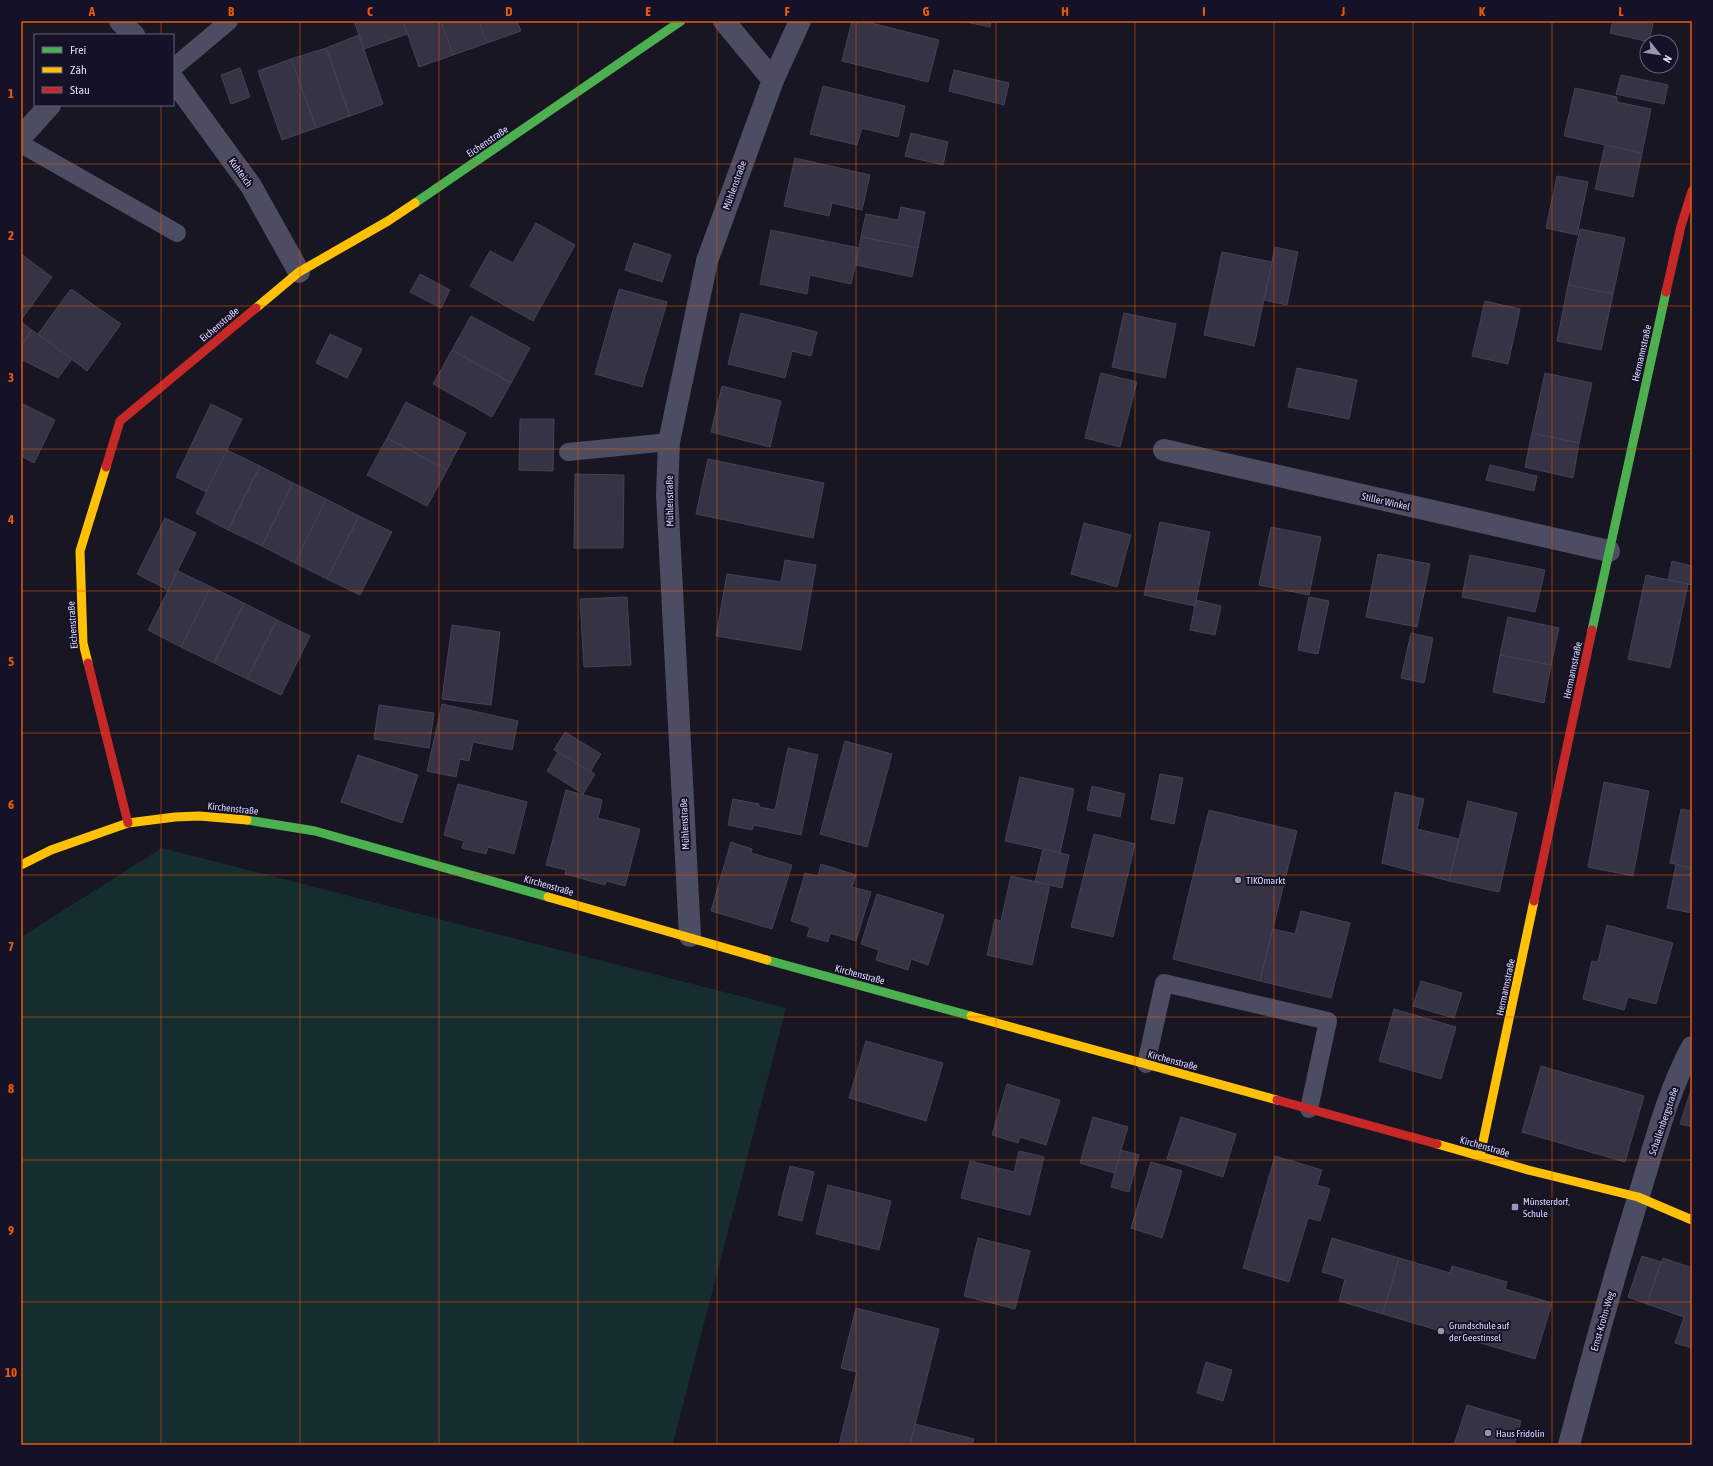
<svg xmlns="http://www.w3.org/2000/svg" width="1713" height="1466" font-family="'Asap Condensed',sans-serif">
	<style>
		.green { fill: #152d2e }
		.building { fill: #363444; stroke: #454155 }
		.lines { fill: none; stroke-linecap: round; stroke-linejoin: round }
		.lane { stroke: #4c4c62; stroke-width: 18 }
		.street { stroke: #4c4c62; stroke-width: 22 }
		.fast { stroke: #4caf50; stroke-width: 9 }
		.slow { stroke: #ffc107; stroke-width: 9 }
		.jam { stroke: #c62828; stroke-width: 9 }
		.grid { fill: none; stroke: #e8590c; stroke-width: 1; stroke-opacity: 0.55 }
		.poi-dot { fill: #9895b0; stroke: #151127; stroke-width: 1.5 }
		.labels { text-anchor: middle; stroke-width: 4; stroke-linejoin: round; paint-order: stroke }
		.street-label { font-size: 10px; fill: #ddd9fd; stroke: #151127 }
		.poi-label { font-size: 10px; fill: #ddd9fd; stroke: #151127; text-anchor: start }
		.neatline { fill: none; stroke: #e8590c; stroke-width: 1.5 }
		.grid-label { font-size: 13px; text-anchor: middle; font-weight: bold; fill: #e8590c }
	</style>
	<rect width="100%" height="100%" fill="#181622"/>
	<path class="green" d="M162 848 786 1008 673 1443 680 1445H21V937Z"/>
	<g class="building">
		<path d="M354 21H403L407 34 364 49Z"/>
		<path d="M403 21H441L453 55 419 67Z"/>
		<path d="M441 21H479L487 43 453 55Z"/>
		<path d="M479 21H517L521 31 487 43Z"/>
		<path d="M852 21H863L939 40 928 82 842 61Z"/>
		<path d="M962 21H991L990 27Z"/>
		<path d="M1613 21H1642L1653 24 1649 42 1610 33Z"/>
		<path d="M359 35 383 104 350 116 326 48Z"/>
		<path d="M326 48 350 116 316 128 291 59Z"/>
		<path d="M291 59 316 128 282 140 258 71Z"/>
		<path d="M240 68 250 97 231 104 221 75Z"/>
		<path d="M954 70 1009 83 1004 105 949 91Z"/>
		<path d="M1621 75 1668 85 1664 104 1616 94Z"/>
		<path d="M823 86 905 106 898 137 862 128 857 145 810 134Z"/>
		<path d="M1575 88 1617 97V102L1651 109 1642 153 1564 136Z"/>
		<path d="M911 133 948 142 943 165 905 156Z"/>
		<path d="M1605 145 1642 153 1633 197 1595 189Z"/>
		<path d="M795 158 870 175 862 210 832 203 829 216 784 206Z"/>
		<path d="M1557 176 1588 182 1577 235 1546 228Z"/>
		<path d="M901 207 925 212 918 248 861 237 866 214 898 220Z"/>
		<path d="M536 223 575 245 533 321 470 286 490 251 513 263Z"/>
		<path d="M1580 229 1625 238 1613 294 1568 285Z"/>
		<path d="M771 230 859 248 851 284 810 275 807 294 760 284Z"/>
		<path d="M861 237 918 248 912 277 856 265Z"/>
		<path d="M634 243 671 255 662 282 625 270Z"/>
		<path d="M1275 247 1298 252 1287 305 1264 300Z"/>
		<path d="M1222 252 1272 262 1254 346 1204 335Z"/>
		<path d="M21 254 52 277 21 320Z"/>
		<path d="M420 274 450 290 441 308 410 292Z"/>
		<path d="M1568 285 1613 294 1601 350 1557 341Z"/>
		<path d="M71 289 121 324 87 371 38 334Z"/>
		<path d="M619 289 667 302 642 387 595 374Z"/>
		<path d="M1485 301 1520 309 1508 364 1472 356Z"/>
		<path d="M741 313 817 332 811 356 792 351 785 378 728 364Z"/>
		<path d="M1124 313 1176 324 1165 378 1112 367Z"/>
		<path d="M471 316 530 348 511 383 452 350Z"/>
		<path d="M21 322 32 330 21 346Z"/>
		<path d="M32 330 72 359 58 378 21 359V346Z"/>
		<path d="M330 334 362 349 347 378 316 363Z"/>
		<path d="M452 350 511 383 492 417 433 384Z"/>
		<path d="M1297 368 1357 380 1349 419 1288 407Z"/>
		<path d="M1101 373 1137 382 1120 447 1085 438Z"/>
		<path d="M1545 373 1592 383 1579 443 1532 433Z"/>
		<path d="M722 386 781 401 770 447 711 432Z"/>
		<path d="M406 402 466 433 447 470 387 438Z"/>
		<path d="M21 403 55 420 34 463 21 456Z"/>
		<path d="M211 404 242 419 206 492 176 477Z"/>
		<path d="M520 419H554L553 471 519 470Z"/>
		<path d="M1532 433 1579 443 1573 478 1525 467Z"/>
		<path d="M387 438 447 470 427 506 367 475Z"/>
		<path d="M227 450 260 466 228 530 196 513Z"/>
		<path d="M708 459 824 483 813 538 696 514Z"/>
		<path d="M1490 465 1537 476 1534 491 1486 480Z"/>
		<path d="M260 466 293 483 262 546 228 530Z"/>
		<path d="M575 474 624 475 623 548H574Z"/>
		<path d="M293 483 326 499 295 563 262 546Z"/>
		<path d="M326 499 359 516 327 579 295 563Z"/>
		<path d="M359 516 392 532 360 595 327 579Z"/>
		<path d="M165 518 196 533 168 590 137 574Z"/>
		<path d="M1160 522 1210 532 1195 606 1144 595Z"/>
		<path d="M1084 523 1131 535 1117 587 1071 574Z"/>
		<path d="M1271 527 1321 537 1309 595 1259 585Z"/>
		<path d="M1378 554 1430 564 1417 627 1366 617Z"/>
		<path d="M1470 555 1545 570 1535 612 1462 597Z"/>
		<path d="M785 560 816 565 801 650 716 636 727 574 781 582Z"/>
		<path d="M1672 561 1692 566V585L1668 580Z"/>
		<path d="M178 571 211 587 181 647 148 630Z"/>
		<path d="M1646 575 1688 584 1670 668 1628 659Z"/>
		<path d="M211 587 244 603 214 663 181 647Z"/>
		<path d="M627 597 631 665 584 667 580 599Z"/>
		<path d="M1309 597 1329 601 1318 654 1298 650Z"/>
		<path d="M1196 600 1221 606 1215 635 1190 630Z"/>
		<path d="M244 603 277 620 247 679 214 663Z"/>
		<path d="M1508 617 1559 628 1551 665 1500 655Z"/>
		<path d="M277 620 310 636 281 695 247 679Z"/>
		<path d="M452 625 500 632 491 705 442 699Z"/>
		<path d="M1411 633 1433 638 1424 683 1401 678Z"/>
		<path d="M1500 655 1551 665 1544 703 1493 692Z"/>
		<path d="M442 704 518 721 512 750 473 742 469 761 460 759 456 777 427 771Z"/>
		<path d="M379 705 434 713 429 748 374 739Z"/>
		<path d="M565 732 601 754 590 772 554 750Z"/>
		<path d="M845 741 892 754 867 847 820 834Z"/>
		<path d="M788 748 818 755 801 835 754 825 752 830 728 825 733 799 759 804V807L775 810Z"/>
		<path d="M558 752 595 774 583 794 547 771Z"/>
		<path d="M358 755 418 775 402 823 341 802Z"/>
		<path d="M1160 774 1183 778 1174 824 1151 819Z"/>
		<path d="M1020 777 1074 789 1060 853 1005 841Z"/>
		<path d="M1604 782 1649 791 1633 876 1588 867Z"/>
		<path d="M458 784 527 802 514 854 488 847 486 854 462 848 464 841 444 835Z"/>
		<path d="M1092 786 1125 794 1120 817 1087 810Z"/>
		<path d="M566 790 602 800 598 818 640 829 625 886 607 881 605 885 565 874 566 870 546 865Z"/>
		<path d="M1395 792 1424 799 1417 829 1459 839 1449 881 1382 863Z"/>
		<path d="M1468 801 1517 813 1499 892 1449 881Z"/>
		<path d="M1681 809 1692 811V868L1670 863Z"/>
		<path d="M1209 810 1297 831 1260 981 1173 959Z"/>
		<path d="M1094 834 1135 844 1113 937 1071 927Z"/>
		<path d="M731 842 752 849 751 853 792 865 772 929 711 911Z"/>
		<path d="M1043 849 1069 855 1062 888 1035 882Z"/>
		<path d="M821 864 856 875 852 887 871 892 856 941 830 933 828 942 807 936 810 927 791 921 805 873 818 876Z"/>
		<path d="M1676 865 1692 868V913L1667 908Z"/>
		<path d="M1011 876 1050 885 1032 965 987 955 995 919 1001 921Z"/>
		<path d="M877 894 944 915 928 965 911 959 908 970 876 960 879 950 861 944Z"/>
		<path d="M1301 911 1350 923 1331 998 1260 981 1273 929 1295 934Z"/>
		<path d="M1607 925 1673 943 1656 1004 1628 997 1624 1010 1583 999 1592 961 1598 962Z"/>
		<path d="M1421 981 1462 993 1454 1018 1413 1006Z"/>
		<path d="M1394 1009 1456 1027 1441 1079 1379 1061Z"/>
		<path d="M866 1041 943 1063 926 1121 849 1098Z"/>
		<path d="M1541 1066 1644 1096 1625 1162 1522 1132Z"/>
		<path d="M1007 1084 1060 1100 1046 1145 1020 1137 1018 1143 992 1135Z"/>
		<path d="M1692 1087V1127L1680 1124Z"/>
		<path d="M1093 1117 1128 1127 1114 1173 1080 1163Z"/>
		<path d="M1181 1117 1236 1134 1223 1177 1167 1159Z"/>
		<path d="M1121 1150 1139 1155 1129 1192 1111 1187Z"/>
		<path d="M1019 1151 1044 1157 1030 1215 961 1198 970 1161 1014 1172Z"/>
		<path d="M1275 1156 1322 1170 1317 1185 1330 1189 1320 1221 1308 1218 1289 1282 1243 1268Z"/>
		<path d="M1151 1162 1182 1171 1162 1238 1131 1228Z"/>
		<path d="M790 1166 814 1172 802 1221 778 1215Z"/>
		<path d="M828 1185 891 1201 879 1250 816 1234Z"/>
		<path d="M978 1238 1030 1251 1015 1309 964 1296Z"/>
		<path d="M1332 1238 1399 1258 1383 1314 1339 1301 1345 1279 1322 1272Z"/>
		<path d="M1642 1256 1661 1262 1647 1304 1628 1297Z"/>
		<path d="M1399 1258 1450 1273 1452 1266 1507 1282 1505 1289 1552 1303 1535 1359 1383 1314Z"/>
		<path d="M1663 1258 1692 1268V1348L1675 1343 1684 1317 1647 1304Z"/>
		<path d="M856 1308 939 1329 910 1445H839L857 1372 841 1368Z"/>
		<path d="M1206 1362 1232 1370 1223 1401 1197 1393Z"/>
		<path d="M1467 1405 1521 1421 1514 1445H1454Z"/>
		<path d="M915 1424 974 1439 972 1445H910Z"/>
	</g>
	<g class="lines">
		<g class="lane">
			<path d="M173 68 229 21"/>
			<path d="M21 144 177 233"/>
			<path d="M568 452 669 442"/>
			<path d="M1146 1064 1164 983 1328 1021 1309 1109"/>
		</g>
		<g class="street">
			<path d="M120 21 134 35"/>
			<path d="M173 79 251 186 299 272"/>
			<path d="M773 80 800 21"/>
			<path d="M21 137 50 105"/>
			<path d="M1164 450 1609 551"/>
			<path d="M690 936 667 494 669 442 707 261 773 80 724 21"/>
			<path d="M1569 1445C1591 1360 1614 1276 1640 1192 1655 1143 1668 1091 1692 1047"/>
		</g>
		<g class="fast">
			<path d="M415 203 681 21"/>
			<path d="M1592 630 1666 292"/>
			<path d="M247 820 315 831 548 897"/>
			<path d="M767 960 971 1016"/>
		</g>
		<g class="slow">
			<path d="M256 308 299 272 388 221 415 203"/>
			<path d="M88 663 83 643 80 551 106 467"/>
			<path d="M21 865 51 850 128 823 175 817 199 816 247 820"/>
			<path d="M548 897 767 960"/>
			<path d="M971 1016 1277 1100"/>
			<path d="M1437 1144 1528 1170 1638 1197 1692 1220"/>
			<path d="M1480 1156 1534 901"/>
		</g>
		<g class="jam">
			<path d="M1666 292 1681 226 1692 191"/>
			<path d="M106 467 120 421 256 308"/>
			<path d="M88 663 128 823"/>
			<path d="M1534 901 1592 630"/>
			<path d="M1277 1100 1437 1144"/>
		</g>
	</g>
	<path class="grid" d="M161 21V35M300 21V1445M439 21V1445M578 21V1445M717 21V1445M856 21V1445M996 21V1445M1135 21V1445M1274 21V1445M1413 21V1445M1552 21V1445M161 105V1445M21 164H1692M21 306H1692M21 449H1692M21 591H1692M21 733H1692M21 875H1692M21 1017H1692M21 1160H1692M21 1302H1692"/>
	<g class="poi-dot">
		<circle cx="1238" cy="880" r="4"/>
		<rect x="1511" y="1203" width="8" height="8" rx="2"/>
		<circle cx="1441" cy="1331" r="4"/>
		<circle cx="1488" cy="1433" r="4"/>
	</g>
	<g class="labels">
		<g class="street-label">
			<text transform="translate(487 141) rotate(-34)" y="4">Eichenstraße</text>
			<text transform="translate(241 172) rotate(54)" y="4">Kuhteich</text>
			<text transform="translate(734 185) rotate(-70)" y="4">Mühlenstraße</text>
			<text transform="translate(219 324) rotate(-40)" y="4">Eichenstraße</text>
			<text transform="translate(1641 353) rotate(-77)" y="4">Hermannstraße</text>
			<text transform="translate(669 501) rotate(-91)" y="4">Mühlenstraße</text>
			<text transform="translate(1386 501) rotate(13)" y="4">Stiller Winkel</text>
			<text transform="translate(72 625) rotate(-94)" y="4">Eichenstraße</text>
			<text transform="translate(1572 670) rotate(-78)" y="4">Hermannstraße</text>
			<text transform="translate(233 808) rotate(6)" y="4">Kirchenstraße</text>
			<text transform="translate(684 824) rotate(-93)" y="4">Mühlenstraße</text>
			<text transform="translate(549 885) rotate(16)" y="4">Kirchenstraße</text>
			<text transform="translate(860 974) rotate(15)" y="4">Kirchenstraße</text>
			<text transform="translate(1505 987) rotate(-78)" y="4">Hermannstraße</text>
			<text transform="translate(1173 1060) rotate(15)" y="4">Kirchenstraße</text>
			<text transform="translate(1663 1121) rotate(-71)" y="4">Schallenbergstraße</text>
			<text transform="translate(1485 1146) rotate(16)" y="4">Kirchenstraße</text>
			<text transform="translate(1602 1321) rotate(-74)" y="4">Ernst-Krohn-Weg</text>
		</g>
		<g class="poi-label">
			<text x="1246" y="884">TIKOmarkt</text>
			<text x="1523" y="1205">Münsterdorf,<tspan x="1523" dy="12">Schule</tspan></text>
			<text x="1449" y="1329">Grundschule auf<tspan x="1449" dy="12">der Geestinsel</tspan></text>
			<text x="1496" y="1437">Haus Fridolin</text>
		</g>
	</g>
	<rect width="1713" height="1466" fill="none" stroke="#151127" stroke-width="44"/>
	<rect x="34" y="34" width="140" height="72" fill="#151127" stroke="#65617d"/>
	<rect x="42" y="47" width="20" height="6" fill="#4caf50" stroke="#65617d"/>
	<text x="70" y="54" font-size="12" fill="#ddd9fd">Frei</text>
	<rect x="42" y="67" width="20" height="6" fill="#ffc107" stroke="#65617d"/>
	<text x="70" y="74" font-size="12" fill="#ddd9fd">Zäh</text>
	<rect x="42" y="87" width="20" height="6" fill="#c62828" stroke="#65617d"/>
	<text x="70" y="94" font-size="12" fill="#ddd9fd">Stau</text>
	<g transform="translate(1659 54) rotate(120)"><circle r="19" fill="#151127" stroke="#65617d"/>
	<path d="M0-3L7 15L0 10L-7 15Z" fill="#9895b0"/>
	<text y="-6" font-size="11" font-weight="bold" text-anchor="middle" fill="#ddd9fd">N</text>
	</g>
	<rect x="22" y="22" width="1669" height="1422" class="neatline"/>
	<g class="grid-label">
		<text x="92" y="16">A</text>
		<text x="231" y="16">B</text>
		<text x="370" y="16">C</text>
		<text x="509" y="16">D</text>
		<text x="648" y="16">E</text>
		<text x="787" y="16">F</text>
		<text x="926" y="16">G</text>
		<text x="1065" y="16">H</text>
		<text x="1204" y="16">I</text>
		<text x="1343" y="16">J</text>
		<text x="1482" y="16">K</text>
		<text x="1621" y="16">L</text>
		<text x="11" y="98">1</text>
		<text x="11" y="240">2</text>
		<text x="11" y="382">3</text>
		<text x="11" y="524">4</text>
		<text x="11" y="666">5</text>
		<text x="11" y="809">6</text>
		<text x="11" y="951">7</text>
		<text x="11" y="1093">8</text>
		<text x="11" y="1235">9</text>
		<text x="11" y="1377">10</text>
	</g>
</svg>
